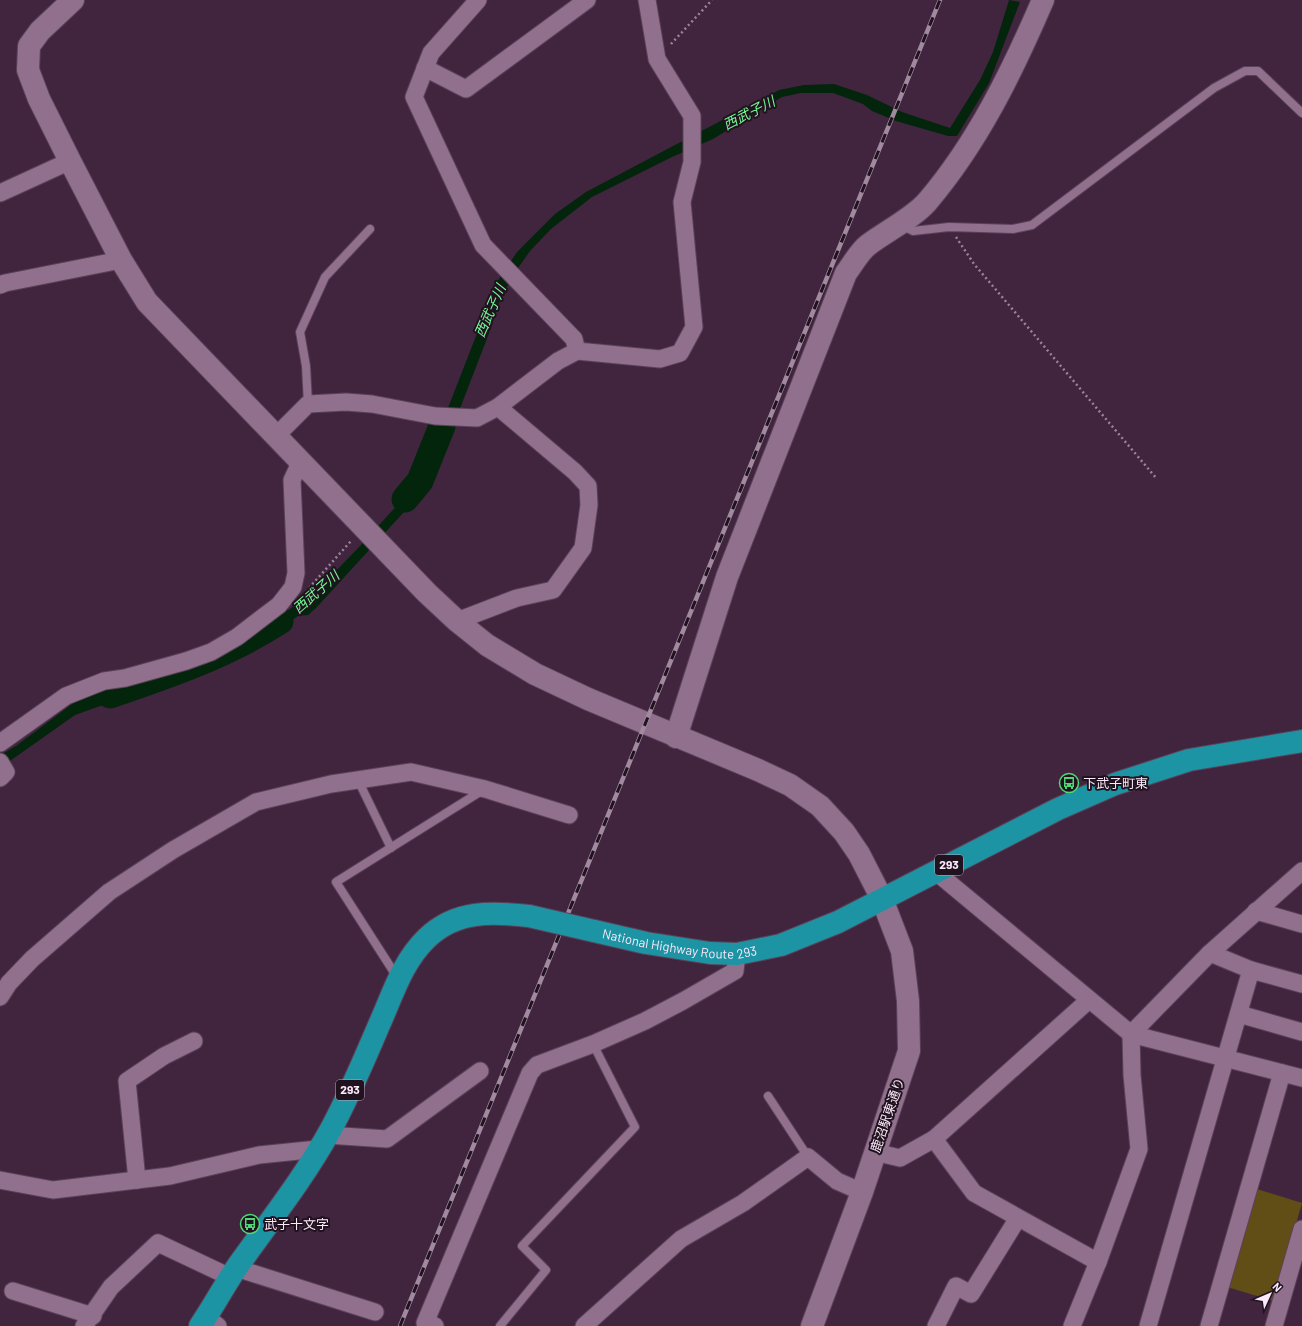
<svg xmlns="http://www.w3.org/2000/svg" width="1302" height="1326" font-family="Barlow,'Noto Sans JP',sans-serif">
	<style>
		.green { fill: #614e16 }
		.water { fill: #03250c }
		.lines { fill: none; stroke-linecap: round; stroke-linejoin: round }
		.river { stroke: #03250c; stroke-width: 27 }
		.lane-casing { stroke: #5a4258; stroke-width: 10 }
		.street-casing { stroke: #5a4258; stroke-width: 19 }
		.secondary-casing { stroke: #5a4258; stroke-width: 24 }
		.highway-casing { stroke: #5a4258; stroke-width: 24 }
		.path { stroke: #9b8499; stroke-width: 2.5; stroke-dasharray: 2 3; stroke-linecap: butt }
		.lane { stroke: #91708e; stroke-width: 8 }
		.street { stroke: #91708e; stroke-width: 17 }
		.secondary { stroke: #91708e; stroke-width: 22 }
		.highway { stroke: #1d94a4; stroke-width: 22 }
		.rail-casing { stroke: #a18a9f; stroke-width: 4.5 }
		.rail { stroke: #20131f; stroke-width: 3; stroke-dasharray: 9; stroke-linecap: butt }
		.highway-bridge-casing { stroke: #5a4258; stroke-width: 24; stroke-linecap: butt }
		.highway-bridge { stroke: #1d94a4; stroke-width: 22 }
		.labels { text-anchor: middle; stroke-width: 4; stroke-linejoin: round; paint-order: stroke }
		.shield { fill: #20131f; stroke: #b9a8b8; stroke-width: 1 }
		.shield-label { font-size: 12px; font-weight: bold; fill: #fbe8f9 }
		.poi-label { font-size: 13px; fill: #fbe8f9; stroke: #20131f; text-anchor: start }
		.street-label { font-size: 13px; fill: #fbe8f9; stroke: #20131f }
		.water-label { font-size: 14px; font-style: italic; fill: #75f794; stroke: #20131f }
	</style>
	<rect width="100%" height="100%" fill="#41253f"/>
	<path class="green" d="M1257 1189 1302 1203 1274 1301 1227 1287Z"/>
	<path class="water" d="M1009 0 1020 2 989 83 957 136H948L896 121 872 111 863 104 833 93H801L782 97 713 139 672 157 592 197 551 229 530 251 518 268 501 297 488 336 447 442 435 466 415 500 316 608 308 615 298 616 260 643 211 671 177 684 148 689 75 715 0 768V755L16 746 72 704 97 693 161 679 194 669 243 645 294 606 334 573 360 546 401 501 425 467 497 282 517 252 555 214 586 192 779 90 804 85 834 84 867 95 902 112 950 128 980 80 993 52Z"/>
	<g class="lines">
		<g class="river">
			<path d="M405 499 420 481 442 426"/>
			<path d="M110 695C169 675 227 655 280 621"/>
		</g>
		<defs>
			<g id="lane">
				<path d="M901 225 913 231 949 227 1013 229 1032 225 1214 88 1245 71H1258L1302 113"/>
				<path d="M308 404 306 366 300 332 325 277 370 229"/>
				<path d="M358 780 391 848"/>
				<path d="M397 977 336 882 483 790"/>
				<path d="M768 1096 808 1157"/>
				<path d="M500 1326 546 1270 522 1246 635 1127 593 1044"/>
			</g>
			<g id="street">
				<path d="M478 0 431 53 414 97 483 245 574 339 577 351 660 359 680 353 694 327 682 202 692 162V116L657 59 647 0"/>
				<path d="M425 68 466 89 587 0"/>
				<path d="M0 193 70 161"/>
				<path d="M0 285 5 283 121 260"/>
				<path d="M276 436 308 404 346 402 372 404 435 416 477 418 498 407 558 361 577 351"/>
				<path d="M457 621 517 598 553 590 583 548 589 505 588 486 575 472 498 407"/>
				<path d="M0 743 66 696 104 681 125 678 186 661 211 652 237 637 279 605 293 587 296 573 292 480 300 463"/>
				<path d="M0 762 6 772 0 778"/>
				<path d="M936 872 1131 1034 1302 1078"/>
				<path d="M1256 911 1302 924"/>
				<path d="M1210 953 1251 970 1302 984"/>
				<path d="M0 997 9 983 32 959 109 892 173 850 256 802 331 784 411 772 485 789 569 815"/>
				<path d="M1239 1014 1302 1032"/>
				<path d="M327 1135 387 1139 480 1071"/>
				<path d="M934 1139 974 1193 1098 1262"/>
				<path d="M874 1152 900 1158 934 1139 1089 1000"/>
				<path d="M0 1180 53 1190 170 1176 259 1155 318 1149"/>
				<path d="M137 1180 127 1081 164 1056 194 1041"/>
				<path d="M236 1268 375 1312"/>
				<path d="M13 1291 93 1316"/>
				<path d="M206 1317 218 1326"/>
				<path d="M84 1326 111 1287 158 1243 230 1277"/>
				<path d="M435 1326 425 1323 530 1073 537 1065 593 1044 645 1021 683 1001 735 971 737 954"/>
				<path d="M584 1326 681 1239 743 1203 808 1157 837 1181 862 1192"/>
				<path d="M936 1326 956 1286 971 1294 1018 1218"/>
				<path d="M1072 1326 1098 1262 1139 1149 1132 1075 1131 1034 1210 953 1302 871"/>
				<path d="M1148 1326 1251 970"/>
				<path d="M1209 1326 1282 1073"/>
				<path d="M1274 1326 1302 1229"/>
			</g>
			<g id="secondary">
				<path d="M73 0 40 31 29 46 28 70 39 99 70 161 121 260 147 302 427 593 457 621 487 645 535 674 588 699 758 770 790 785 820 806 844 832 859 854 882 899 902 951 908 1001 909 1051 862 1192 812 1326"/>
				<path d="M676 737 727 577 846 273C853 264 859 252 868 245 885 232 913 218 927 202 978 142 1012 72 1043 0"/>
			</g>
			<g id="highway">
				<path id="s1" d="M594 931 646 943 710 953 737 954 781 945 838 922 1058 809 1115 784 1189 760 1302 741"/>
				<path d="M200 1326C213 1307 224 1286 237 1267 269 1222 304 1178 331 1129 349 1096 364 1060 379 1025 393 994 402 962 427 938 456 910 492 912 529 916"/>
			</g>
		</defs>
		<use href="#lane" class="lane-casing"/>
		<use href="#street" class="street-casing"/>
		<use href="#secondary" class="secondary-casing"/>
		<use href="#highway" class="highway-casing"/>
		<g class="path">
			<path d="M671 44 712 0"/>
			<path d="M956 237 974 264 1157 479"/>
			<path d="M309 588 351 541"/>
		</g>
		<use href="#lane" class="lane"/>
		<use href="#street" class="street"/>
		<use href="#secondary" class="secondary"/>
		<use href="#highway" class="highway"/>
		<defs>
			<path id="rail" d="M400 1326 940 0"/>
		</defs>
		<use href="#rail" class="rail-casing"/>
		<use href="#rail" class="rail"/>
		<defs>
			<path id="highway-bridge" d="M529 916 594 931"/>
		</defs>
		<use href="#highway-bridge" class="highway-bridge-casing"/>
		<use href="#highway-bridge" class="highway-bridge"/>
	</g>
	<defs>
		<symbol id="bus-ring" viewBox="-11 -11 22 22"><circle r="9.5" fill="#20131f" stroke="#50d674" stroke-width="1.5"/><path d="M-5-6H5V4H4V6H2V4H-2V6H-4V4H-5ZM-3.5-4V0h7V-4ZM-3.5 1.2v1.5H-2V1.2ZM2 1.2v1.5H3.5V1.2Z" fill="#50d674"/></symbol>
	</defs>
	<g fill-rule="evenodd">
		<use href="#bus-ring" x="1058" y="772" width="22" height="22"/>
		<use href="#bus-ring" x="239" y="1213" width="22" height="22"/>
	</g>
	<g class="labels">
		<g class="shield">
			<rect x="935" y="855" width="28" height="20" rx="3"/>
			<rect x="336" y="1080" width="28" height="20" rx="3"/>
		</g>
		<g class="shield-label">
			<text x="949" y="869">293</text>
			<text x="350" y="1094">293</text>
		</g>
		<g class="poi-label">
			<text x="1083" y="788">下武子町東</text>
			<text x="264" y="1229">武子十文字</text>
		</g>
		<g class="street-label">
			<text dy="5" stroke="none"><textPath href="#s1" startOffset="87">National Highway Route 293</textPath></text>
			<text transform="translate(887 1115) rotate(-71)" y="5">鹿沼駅東通り</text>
		</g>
		<g class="water-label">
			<text transform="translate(749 113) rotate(-27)" y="5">西武子川</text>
			<text transform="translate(490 311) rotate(-66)" y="5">西武子川</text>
			<text transform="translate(316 592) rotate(-41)" y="5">西武子川</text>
		</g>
	</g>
	<g transform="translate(1270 1294) rotate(46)" stroke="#20131f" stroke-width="3" paint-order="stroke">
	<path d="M0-3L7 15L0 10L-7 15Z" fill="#fbe8f9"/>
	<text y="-6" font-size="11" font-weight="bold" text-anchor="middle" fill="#fbe8f9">N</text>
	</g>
</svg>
